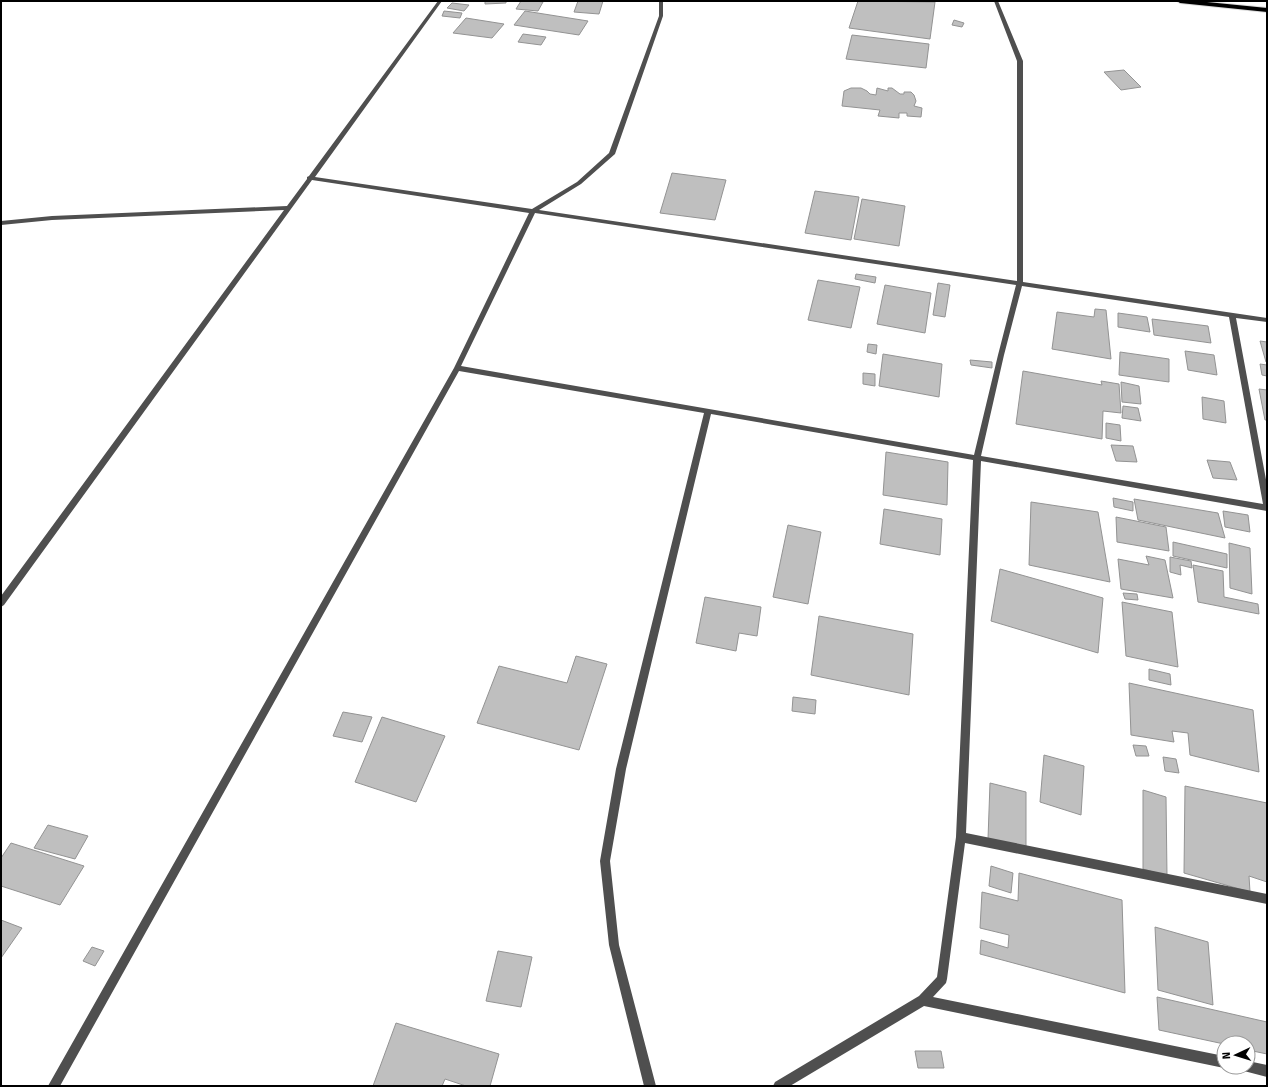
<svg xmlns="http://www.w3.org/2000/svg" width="1268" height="1087" font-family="'Fira Sans',sans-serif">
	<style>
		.building { fill: #bfbfbf; stroke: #939393 }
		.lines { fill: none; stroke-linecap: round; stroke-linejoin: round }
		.primary-casing { stroke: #dbdbdb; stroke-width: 2 }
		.minor { fill: #4f4f4f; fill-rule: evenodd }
		.primary { fill: #000; fill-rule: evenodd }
	</style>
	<rect width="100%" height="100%" fill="#fff"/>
	<g class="building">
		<path d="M485 1H506V3L485 4Z"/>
		<path d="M521 1H535L543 2 538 11 516 9Z"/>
		<path d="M578 1H603L599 14 574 12Z"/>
		<path d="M858 1 935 2 930 39 849 28Z"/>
		<path d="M452 3 469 5 464 11 447 8Z"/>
		<path d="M444 11 462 13 460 18 442 16Z"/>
		<path d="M525 11 588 21 579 35 514 25Z"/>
		<path d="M466 18 504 24 492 38 453 33Z"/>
		<path d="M954 20 964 23 962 27 952 25Z"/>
		<path d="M523 34 546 37 541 45 518 42Z"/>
		<path d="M852 35 929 44 926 68 846 59Z"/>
		<path d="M1124 70 1141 87 1121 90 1104 72Z"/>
		<path d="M851 88H861L867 91 870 94 876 95 877 88 888 91V88H892L900 94H904V92H911L914 95 916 101 914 106 922 108 921 117 907 116V113H899V118L878 116 880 110 842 106 844 91Z"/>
		<path d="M672 173 726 180 715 220 660 213Z"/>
		<path d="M815 191 859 197 851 240 805 233Z"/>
		<path d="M862 199 905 206 899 246 854 239Z"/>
		<path d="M856 274 876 277 875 283 855 279Z"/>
		<path d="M818 280 860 287 851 328 808 320Z"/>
		<path d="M938 283 950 285 945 317 933 315Z"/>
		<path d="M885 285 931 293 925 333 877 324Z"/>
		<path d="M1095 309 1106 310 1111 359 1052 349 1057 312 1094 317Z"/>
		<path d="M1118 313 1147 317 1150 332 1118 327Z"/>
		<path d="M1152 319 1208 326 1211 343 1154 335Z"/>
		<path d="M1260 341 1267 342V362H1266Z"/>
		<path d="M868 344 877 345 876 354 867 352Z"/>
		<path d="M1185 351 1214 355 1217 375 1188 370Z"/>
		<path d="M1120 352 1169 359V382L1119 375Z"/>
		<path d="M883 354 942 364 939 397 879 386Z"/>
		<path d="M970 360 992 362V368L971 365Z"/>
		<path d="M1260 364 1267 365V376L1262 375Z"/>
		<path d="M1023 371 1102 385 1101 381 1119 384 1121 413 1103 411 1102 439 1016 424Z"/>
		<path d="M863 373 875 374V386L863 384Z"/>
		<path d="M1121 382 1139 386 1141 404 1122 402Z"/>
		<path d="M1259 389 1267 390V420H1265Z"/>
		<path d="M1202 397 1224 401 1226 423 1203 419Z"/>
		<path d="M1123 406 1138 408 1141 421 1122 418Z"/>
		<path d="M1106 423 1120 425 1121 441 1106 438Z"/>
		<path d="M1111 445 1133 446 1137 462 1116 461Z"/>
		<path d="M886 452 948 462 947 505 883 495Z"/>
		<path d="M1207 460 1230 462 1237 480 1213 478Z"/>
		<path d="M1113 498 1133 502V511L1114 507Z"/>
		<path d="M1134 499 1218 513 1225 538 1138 520Z"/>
		<path d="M1031 502 1098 512 1110 582 1029 565Z"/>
		<path d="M884 509 942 519 940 555 880 544Z"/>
		<path d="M1223 511 1248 515 1250 532 1225 527Z"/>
		<path d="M1116 517 1166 527 1169 551 1117 542Z"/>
		<path d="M788 525 821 532 808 604 773 597Z"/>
		<path d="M1173 542 1227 554V568L1173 556Z"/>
		<path d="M1229 543 1250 548 1252 594 1230 588Z"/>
		<path d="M1146 556 1165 560 1173 598 1121 589 1118 559 1149 565Z"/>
		<path d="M1170 557 1191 561 1192 568 1180 565 1181 575 1170 572Z"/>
		<path d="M1193 565 1223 571 1224 597 1258 604 1259 614 1198 602Z"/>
		<path d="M1000 569 1103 598 1098 653 991 621Z"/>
		<path d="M1123 593 1137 594 1138 600 1125 599Z"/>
		<path d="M705 597 761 607 757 636 739 633 736 651 696 643Z"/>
		<path d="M1122 602 1172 612 1178 667 1126 656Z"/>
		<path d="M819 616 913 634 909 695 811 675Z"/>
		<path d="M576 656 607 664 579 750 477 723 499 666 567 683Z"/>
		<path d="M1149 669 1170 674 1171 685 1149 680Z"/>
		<path d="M1129 683 1253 710 1259 772 1190 755 1188 733 1172 731 1174 742 1131 735Z"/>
		<path d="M793 697 816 700 815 714 792 711Z"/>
		<path d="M343 712 372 717 362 742 333 736Z"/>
		<path d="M382 717 445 736 416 802 355 782Z"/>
		<path d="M1133 745 1146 746 1149 756H1136Z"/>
		<path d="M1044 755 1084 766 1081 815 1040 802Z"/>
		<path d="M1163 757 1176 759 1179 773 1165 771Z"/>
		<path d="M990 783 1026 792V848L988 839Z"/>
		<path d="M1185 786 1267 803V882L1249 876 1250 892 1184 873Z"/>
		<path d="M1143 790 1166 797 1167 876 1143 869Z"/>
		<path d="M48 825 88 836 75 859 34 848Z"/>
		<path d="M11 843 84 866 60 905 1 886V858Z"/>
		<path d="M991 866 1013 873 1011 893 989 886Z"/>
		<path d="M1019 873 1122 900 1125 993 980 954 981 940 1008 948 1009 935 980 928 982 892 1018 901Z"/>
		<path d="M1 920 22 928 1 958Z"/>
		<path d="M1155 927 1208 942 1213 1005 1158 990Z"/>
		<path d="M92 947 104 951 95 966 83 961Z"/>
		<path d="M498 951 532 957 521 1007 486 1001Z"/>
		<path d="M1157 997 1267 1022V1054L1248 1050V1043H1224V1044L1159 1030Z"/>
		<path d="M396 1023 499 1054 490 1086H466L445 1079 442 1086H373Z"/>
		<path d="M915 1051H941L944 1068H918Z"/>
	</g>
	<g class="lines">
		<defs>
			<path id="primary" d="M1177 1H1197L1267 8V12L1180 3Z"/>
		</defs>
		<use href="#primary" class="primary-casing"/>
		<g class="minor">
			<path d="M438 1H442L315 177 532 209 577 182 609 153 659 16V1H663V16L615 154 581 184 539 210 1017 281V61L994 1H998L1023 61V282L1267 318V322L1236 318 1267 485V511L981 461 966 833 1267 894V904L965 843 947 979 946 983 933 997 1224 1056V1067H1225L1224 1068 924 1006 790 1086H773L775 1082 919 996 937 977 956 837 973 460 711 414 626 769 610 861 619 945 656 1086H644L609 945 600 861 616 769 704 413 459 371 60 1086H48L454 368 529 213 312 180 4 605 1 607V596L284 210 52 220 1 225V221L52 216 287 206 307 179V177L309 176ZM535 213 1016 285 998 355 974 455 461 366ZM1022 286 1229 317 1263 504 981 456 1004 355Z"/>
			<path d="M1248 1061 1267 1065V1077L1244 1071 1242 1067H1248Z"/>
		</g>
		<use href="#primary" class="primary"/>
	</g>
	<rect width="1268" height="1087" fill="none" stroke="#000000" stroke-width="4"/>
	<g transform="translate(1236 1055) rotate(266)"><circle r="19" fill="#ffffff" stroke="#999999"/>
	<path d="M0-3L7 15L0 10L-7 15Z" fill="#000000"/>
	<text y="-6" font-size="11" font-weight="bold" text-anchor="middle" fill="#000000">N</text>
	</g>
</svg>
